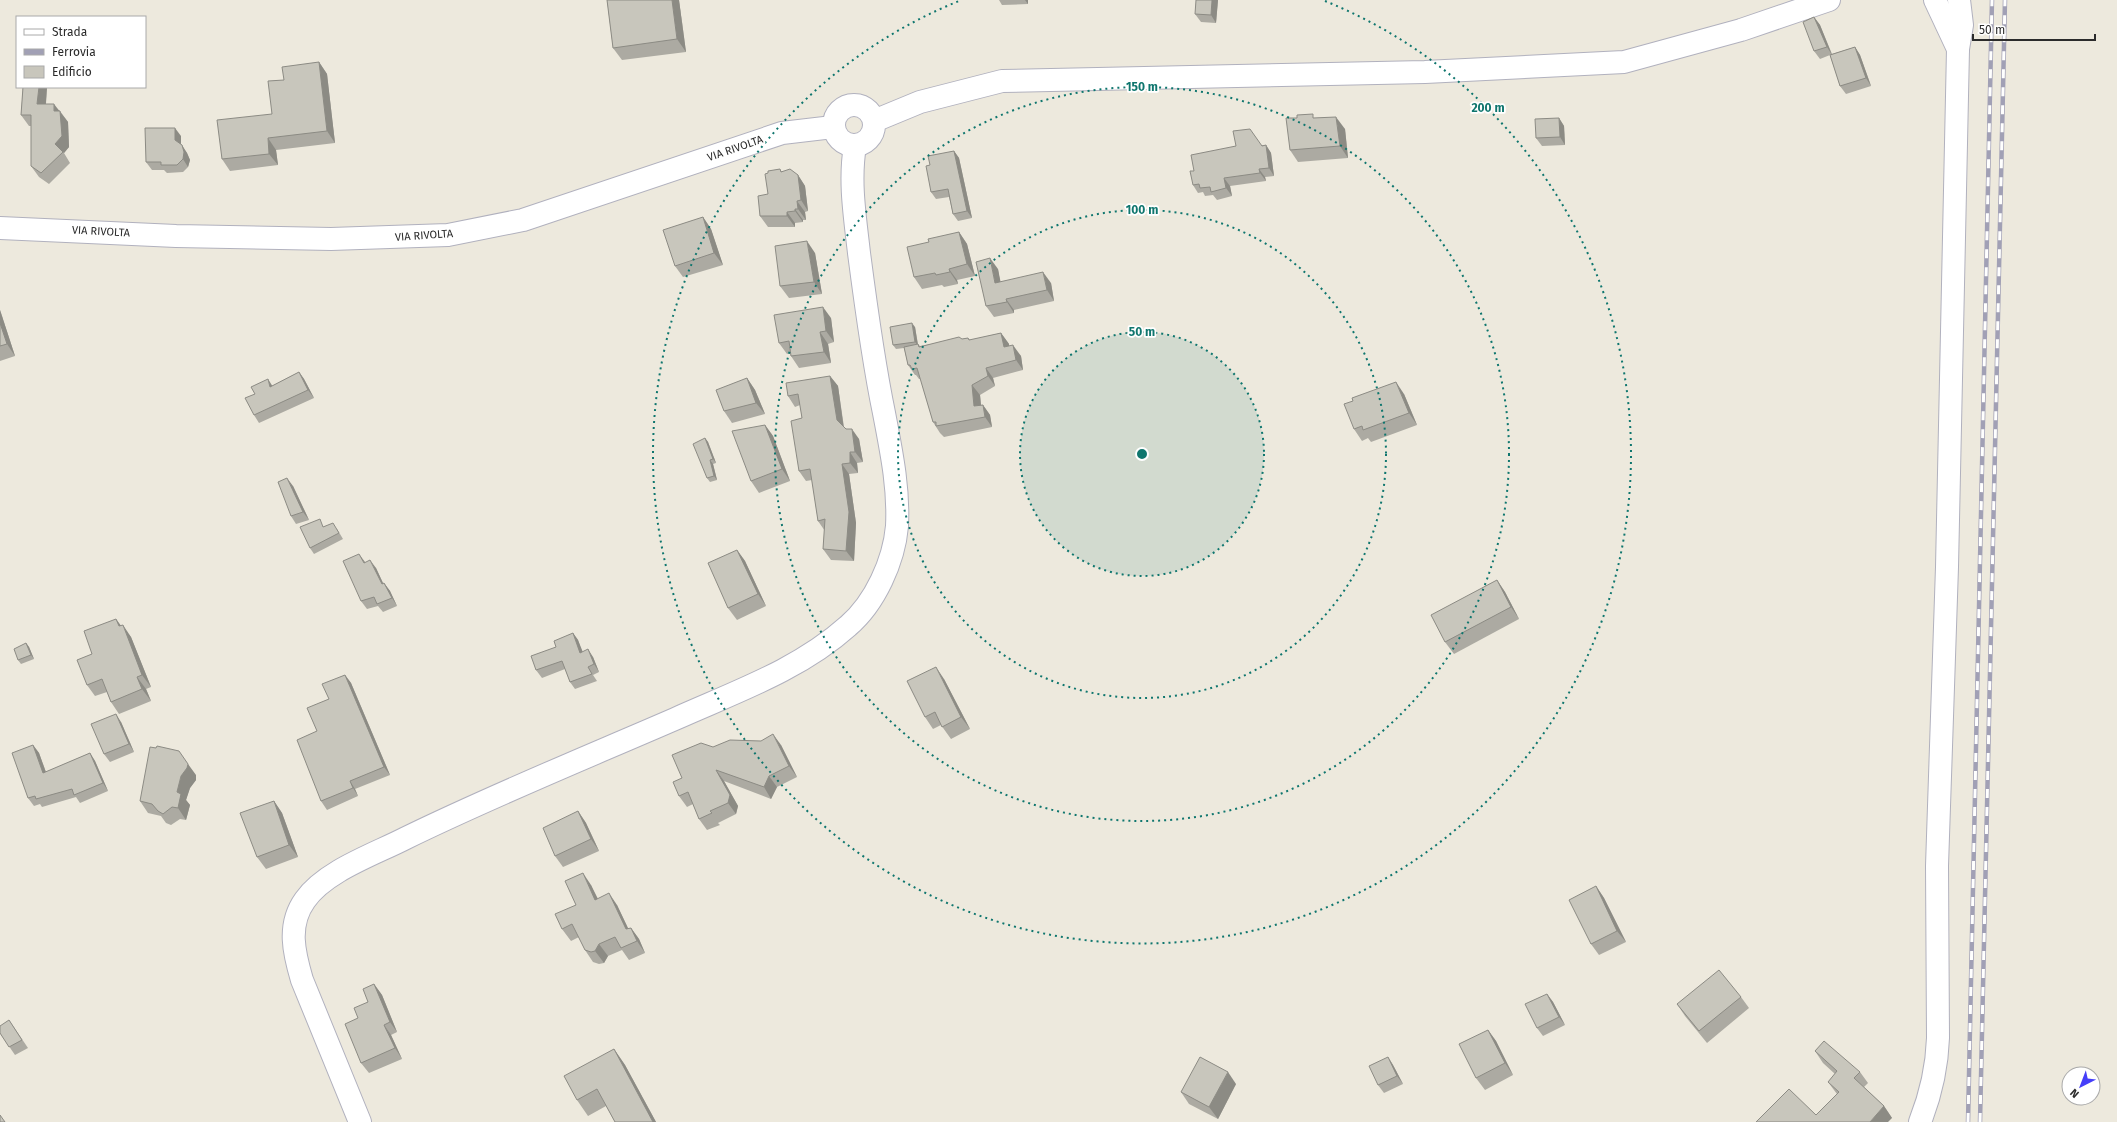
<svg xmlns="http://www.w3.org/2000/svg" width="2117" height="1122" font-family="'Fira Sans',sans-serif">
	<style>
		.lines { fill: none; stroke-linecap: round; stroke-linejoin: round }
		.minor-casing { stroke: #b1b1be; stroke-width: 24 }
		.minor { stroke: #fff; stroke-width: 22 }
		.rail-casing { stroke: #a1a0b5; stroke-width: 4.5 }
		.rail { stroke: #fff; stroke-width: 3; stroke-dasharray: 9; stroke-linecap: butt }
		.wall { fill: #acaaa2 }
		.shaded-wall { fill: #8c8b84 }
		.building { fill: #c8c6bc; stroke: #8c8b84 }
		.ring { fill: none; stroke: #0f766e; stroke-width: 2; stroke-dasharray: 2 4 }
		.labels { text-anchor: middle; stroke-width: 3.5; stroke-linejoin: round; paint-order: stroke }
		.street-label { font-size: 11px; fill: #2b2b2b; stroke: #fff }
		.centre { fill: #0f766e; stroke: #fff; stroke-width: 2 }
		.ring-label { font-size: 12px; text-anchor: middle; font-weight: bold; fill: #0f766e; stroke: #fff; stroke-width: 3.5; stroke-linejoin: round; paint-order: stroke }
	</style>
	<rect width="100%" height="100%" fill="#ede9dd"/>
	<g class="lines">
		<defs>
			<g id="minor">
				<path d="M1935 0 1958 49"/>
				<circle cx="854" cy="125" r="20"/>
				<path d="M874 121 920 102 1002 81 1425 72 1624 62 1741 30 1829 0"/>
				<path d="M0 228 176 236 331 239 448 235 523 220 782 133 833 127"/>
				<path d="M360 1122 302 980C294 953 287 925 305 900 325 871 375 854 406 838 494 795 585 758 675 719 735 692 799 670 848 626 875 603 894 561 897 526 899 487 891 450 884 413 873 360 866 307 859 253 855 217 849 181 855 146"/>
				<path d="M1920 1122C1931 1094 1937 1068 1938 1038L1937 866 1947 567 1958 49 1962 25 1959 0"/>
			</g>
		</defs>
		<use href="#minor" class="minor-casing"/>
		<use href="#minor" class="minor"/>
		<defs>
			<g id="rail">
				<path d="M1968 1122 1992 0"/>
				<path d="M1980 1122 2005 0"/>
			</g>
		</defs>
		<use href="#rail" class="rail-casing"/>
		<use href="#rail" class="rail"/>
	</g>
	<g class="wall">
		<path d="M607 0H679L686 52 622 60 613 48Z"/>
		<path d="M999 0H1028V4L1002 5Z"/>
		<path d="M1218 0 1216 23 1201 22 1195 14Z"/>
		<path d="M1814 17 1820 25 1832 54 1855 47 1860 55 1871 86 1846 94 1840 86 1830 55 1820 59 1814 51Z"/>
		<path d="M319 62 327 74 335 143 276 150 278 165 230 171 222 159 272 114 284 80Z"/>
		<path d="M23 87H47L46 104 60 111 68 122 69 147 64 153 70 163 49 184 39 177 31 166V126H29L21 115Z"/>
		<path d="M1316 118 1345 129 1348 158 1298 162 1290 150Z"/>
		<path d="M1559 118 1564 126 1565 145 1542 146 1536 138Z"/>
		<path d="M181 136V145L187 153 190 160 188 167 183 172 167 173 164 170H152L146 162Z"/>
		<path d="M1266 145 1271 153 1274 176 1265 177 1266 181 1230 186 1232 196 1217 200 1213 195 1205 196 1203 192 1198 193 1193 185 1194 171 1236 146Z"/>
		<path d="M954 151 959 158 972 218 958 221 953 214 949 197 936 199 931 192 930 165Z"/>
		<path d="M780 169 781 171 798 175 805 186 808 211 805 212 806 220H803V222L795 223V227H768L760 216 768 194V173Z"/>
		<path d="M703 217 711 229 723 265 683 277 675 266Z"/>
		<path d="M959 232 967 244 975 276 957 280 958 284 944 287 942 285 922 289 914 277 929 242Z"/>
		<path d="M815 253 822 294 789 298 780 286Z"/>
		<path d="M998 269 1000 282 1051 283 1054 301 1014 310V313L994 317 986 306Z"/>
		<path d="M0 310 15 356 0 361Z"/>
		<path d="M831 318 834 342 828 344 831 363 799 368 791 356 790 353 787 354 779 343Z"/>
		<path d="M915 327 918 344 920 346 968 338 970 340 1001 333 1009 344V346L1021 356 1023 370 993 378 995 386 980 395 981 405H983L990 415 992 427 944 437 940 433 933 422 921 379H919L916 375H915L908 365 904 348 896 349 893 345Z"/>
		<path d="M299 372 304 379 314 398 259 423 254 415 255 394 272 386Z"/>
		<path d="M830 376 838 386 844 427 859 439 863 462 857 463 858 473 849 474 856 523 854 561 831 560 823 549 825 531 818 521 812 480 806 481 799 471 802 418 800 405 795 407 788 396Z"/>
		<path d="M747 378 755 390 765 414 732 423 724 411Z"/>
		<path d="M1404 394 1417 425 1371 442 1368 438 1362 441 1354 429Z"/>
		<path d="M765 425 773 436 790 481 759 493 751 481Z"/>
		<path d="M705 438 708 442 716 463 713 464 717 480 710 482 707 478Z"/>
		<path d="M293 486 309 520 296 524 291 516Z"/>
		<path d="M325 526 337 529 343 539 314 554 310 548Z"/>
		<path d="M737 550 745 561 766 606 737 620 728 608Z"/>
		<path d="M365 563 376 568 383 583H384L390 591 397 606 383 612 378 606 367 609 361 601Z"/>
		<path d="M1497 580 1505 592 1519 619 1454 654 1445 642Z"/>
		<path d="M116 619 121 626 131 637 151 687 146 689 151 701 119 714 111 702 107 692 95 696 87 685 92 654Z"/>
		<path d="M573 633 578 640 582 652 593 657 599 672 593 675 597 681 575 689 570 682 565 669 542 678 536 670 556 647Z"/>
		<path d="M26 643 29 647 34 659 21 664 18 660Z"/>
		<path d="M345 675 351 683 390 775 355 789 358 796 327 810 321 801 317 731 329 699Z"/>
		<path d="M944 679 970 729 951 739 941 725 933 729 925 717Z"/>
		<path d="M121 722 134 752 110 762 104 754Z"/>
		<path d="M33 745 39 753 46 772 90 753 95 761 108 791 80 803 76 797 42 807 40 804 34 806 28 798Z"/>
		<path d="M781 745 797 777 777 787 771 799 724 781 738 806 736 814 718 823 720 825 707 830 699 819 693 804 687 807 679 796 682 778 713 747Z"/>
		<path d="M196 775V780L190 788 186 800 190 805 186 820 180 819 171 825 166 823 161 816 148 813 140 801Z"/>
		<path d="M274 801 282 813 298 857 266 869 257 857Z"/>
		<path d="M578 811 586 823 599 851 563 867 555 856Z"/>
		<path d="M591 885 597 899 617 905 628 928H631L639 939 645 953 629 960 622 950 608 956 604 963 599 964 593 962 585 950 579 937 571 941 562 929 576 905Z"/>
		<path d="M1596 886 1604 898 1626 942 1599 955 1591 944Z"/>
		<path d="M374 984 382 995 397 1032 391 1035 402 1059 369 1073 361 1063 358 1018 368 1002Z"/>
		<path d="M1547 994 1553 1002 1565 1025 1543 1036 1537 1028Z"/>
		<path d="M1741 997 1749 1008 1707 1043 1685 1016 1677 1004Z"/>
		<path d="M9 1020 28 1048 15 1055 0 1033Z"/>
		<path d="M1488 1030 1496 1041 1513 1075 1485 1090 1476 1078Z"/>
		<path d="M614 1049 625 1065 656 1122H615L606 1106 588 1116 577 1100Z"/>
		<path d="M1815 1051 1860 1072 1868 1083 1864 1087 1884 1106 1892 1118 1756 1122 1816 1115 1837 1094 1828 1082 1835 1074 1823 1063Z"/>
		<path d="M1388 1057 1393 1065 1403 1084 1384 1093 1378 1085Z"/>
		<path d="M1236 1084 1218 1119 1189 1104 1181 1092Z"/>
	</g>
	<g class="shaded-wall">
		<path d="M672 0H679L686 52 677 39Z"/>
		<path d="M1025 0H1028V4Z"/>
		<path d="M1212 0H1218L1216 23 1211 15Z"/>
		<path d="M1814 17 1820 25 1832 55 1827 47Z"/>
		<path d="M1855 47 1860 55 1871 86 1866 78Z"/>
		<path d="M319 62 327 74 335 143 327 131Z"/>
		<path d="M39 87H47L45 115 37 104Z"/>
		<path d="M54 104 68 122 69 147 64 153 55 144Z"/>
		<path d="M1336 117 1345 129 1348 158 1340 146Z"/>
		<path d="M1559 118 1564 126 1565 145 1560 137Z"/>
		<path d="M175 128 181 136V148L175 140Z"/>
		<path d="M268 138 276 150 278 165 269 154Z"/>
		<path d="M182 145 187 153 190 160 188 167 183 159Z"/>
		<path d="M1266 145 1271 153 1274 176 1269 168Z"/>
		<path d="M954 151 959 158 972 218 967 211Z"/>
		<path d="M1259 169 1265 177 1266 181 1260 173Z"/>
		<path d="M798 175 805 186 808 211 801 200Z"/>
		<path d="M1224 178 1230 186 1232 196 1226 188Z"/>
		<path d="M797 201 805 212 806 220 798 209Z"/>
		<path d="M795 209 803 220V222L795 211Z"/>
		<path d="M787 212 795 223V227L787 216Z"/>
		<path d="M703 217 711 229 723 265 714 253Z"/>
		<path d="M959 232 967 244 975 276 967 264Z"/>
		<path d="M807 241 815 253 822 294 814 282Z"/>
		<path d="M990 258 998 269 1003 294 995 283Z"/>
		<path d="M949 269 957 280 958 284 950 272Z"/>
		<path d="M1043 272 1051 283 1054 301 1047 290Z"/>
		<path d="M1006 299 1014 310V313L1007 302Z"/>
		<path d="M823 307 831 318 834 342 826 331Z"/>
		<path d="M0 310 15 356 7 344 0 323Z"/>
		<path d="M912 323 915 327 918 346 915 342Z"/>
		<path d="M820 332 828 344 831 363 824 352Z"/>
		<path d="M1001 333 1009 344 1011 358 1004 347Z"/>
		<path d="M1013 345 1021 356 1023 370 1016 360Z"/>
		<path d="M986 368 993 378 995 386 988 376Z"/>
		<path d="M299 372 304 379 314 398 308 390Z"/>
		<path d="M830 376 838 386 844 430 837 420Z"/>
		<path d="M747 378 755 390 765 414 756 403Z"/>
		<path d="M268 379 273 387H270Z"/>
		<path d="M1396 382 1404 394 1417 425 1409 413Z"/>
		<path d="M972 385 980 395 982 416 974 406Z"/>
		<path d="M983 405 990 415 992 427 985 417Z"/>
		<path d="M765 425 773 436 790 481 782 469Z"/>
		<path d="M852 429 859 439 863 462 855 452Z"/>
		<path d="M705 438 708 442 716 463 713 459Z"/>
		<path d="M850 452 857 463 858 473 850 463Z"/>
		<path d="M710 460 713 464 717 480 714 476Z"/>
		<path d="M842 464 849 474 856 523 854 561 846 551Z"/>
		<path d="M287 478 293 486 309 520 303 512Z"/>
		<path d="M737 550 745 561 766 606 758 594Z"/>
		<path d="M359 554 365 562 369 571 364 563Z"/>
		<path d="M370 560 376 568 387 592 382 584Z"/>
		<path d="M1497 580 1505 592 1519 619 1511 607Z"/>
		<path d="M384 583 390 591 397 606 392 598Z"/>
		<path d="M116 619 124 630 119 626Z"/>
		<path d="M123 625 131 637 151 687 142 675Z"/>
		<path d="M573 633 578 640 586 660 580 653Z"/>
		<path d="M26 643 29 647 34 659 31 655Z"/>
		<path d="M588 649 593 657 599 672 594 664Z"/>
		<path d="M936 667 944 679 970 729 961 717Z"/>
		<path d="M345 675 351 683 390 775 384 767Z"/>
		<path d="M137 677 146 689 151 701 142 689Z"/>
		<path d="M116 714 121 722 134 752 129 744Z"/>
		<path d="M773 734 781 745 797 777 789 766Z"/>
		<path d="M33 745 39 753 49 781 43 773Z"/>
		<path d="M90 753 95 761 108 791 103 783Z"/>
		<path d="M188 764 196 775V780L190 788 186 800 190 805 186 820 178 808 177 792 181 776Z"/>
		<path d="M716 770 724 781 738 806 736 814 728 803Z"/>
		<path d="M769 776 777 787 771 799 764 787Z"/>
		<path d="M350 781 355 789 358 796 353 788Z"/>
		<path d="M274 801 282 813 298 857 289 845Z"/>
		<path d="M578 811 586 823 599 851 591 839Z"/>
		<path d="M583 873 591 885 604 911 595 900Z"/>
		<path d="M1596 886 1604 898 1626 942 1617 931Z"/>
		<path d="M609 893 617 905 634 941 626 929Z"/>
		<path d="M631 928 639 939 645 953 637 941Z"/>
		<path d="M599 944 608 956 604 963 595 951Z"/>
		<path d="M374 984 382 995 397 1032 390 1022Z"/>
		<path d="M1547 994 1553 1002 1565 1025 1559 1017Z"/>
		<path d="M384 1025 391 1035 402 1059 395 1048Z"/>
		<path d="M1488 1030 1496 1041 1513 1075 1505 1063Z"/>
		<path d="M614 1049 625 1065 656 1122H653Z"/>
		<path d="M1388 1057 1393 1065 1403 1084 1397 1076Z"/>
		<path d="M1228 1072 1236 1084 1218 1119 1209 1107Z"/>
		<path d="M1884 1106 1892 1118 1888 1122H1870Z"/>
	</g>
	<g class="building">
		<path d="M607 0H672L677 39 613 48Z"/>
		<path d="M1196 0H1212L1211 15 1195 14Z"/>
		<path d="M1814 17 1827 47 1814 51 1803 22Z"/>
		<path d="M1855 47 1866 78 1840 86 1830 55Z"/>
		<path d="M319 62 327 131 268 138 269 154 222 159 217 120 272 114 268 81 284 80 282 67Z"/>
		<path d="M23 87H39L37 104H54V111H60L62 136 55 144 63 152 41 173 31 166V115H21Z"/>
		<path d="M1313 114V118L1336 117 1340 146 1290 150 1286 118H1297V115Z"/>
		<path d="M1559 118 1560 137 1536 138 1535 119Z"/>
		<path d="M145 128H175V140L182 145 184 152 183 159 177 165H161V162H146Z"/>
		<path d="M1250 129 1262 146 1266 145 1269 168 1259 169 1260 173 1224 178 1226 188 1211 192 1210 187 1200 188 1199 184 1193 185 1190 171H1194L1191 155 1236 146 1233 131Z"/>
		<path d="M954 151 967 211 953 214 948 189 931 192 926 166 930 165 928 156Z"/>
		<path d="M780 169 781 172 790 169 798 175 801 200 797 201 798 209H795V211L787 212V216H760L758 196 768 194 765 174 768 173V171Z"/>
		<path d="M703 217 714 253 675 266 663 230Z"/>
		<path d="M959 232 967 264 949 269 950 272 936 275 935 273 914 277 907 247 929 242 928 239Z"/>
		<path d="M807 241 814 282 780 286 775 246Z"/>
		<path d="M990 258 995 283 1043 272 1047 290 1006 299 1007 302 986 306 976 262Z"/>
		<path d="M823 307 826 331 820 332 824 352 791 356 789 341 779 343 774 315Z"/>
		<path d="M0 323 7 344 0 346Z"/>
		<path d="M912 323 915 342 893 345 890 327Z"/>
		<path d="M1001 333 1004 347 1013 345 1016 360 986 368 988 376 972 385 974 406 983 405 985 417 936 426V422H933L917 368 912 369 910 365H908L904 347 918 344 919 347 959 337 962 339 968 338 969 340Z"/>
		<path d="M299 372 308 390 254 415 245 398 255 394 251 387 268 379 270 387Z"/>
		<path d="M830 376 837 420 846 429H852L855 452H850V463L842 464 849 512 846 551 823 549 825 519 818 521 810 469 799 471 791 421 802 418 798 394 788 396 786 383Z"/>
		<path d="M747 378 756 403 724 411 716 390Z"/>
		<path d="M1396 382 1409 413 1363 430 1362 426 1354 429 1344 404 1353 401 1352 398Z"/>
		<path d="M765 425 782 469 751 481 732 431Z"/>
		<path d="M705 438 713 459 710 460 714 476 707 478 693 444Z"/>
		<path d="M287 478 303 512 291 516 278 482Z"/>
		<path d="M320 519 323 527 333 523 339 533 310 548 300 527Z"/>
		<path d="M737 550 758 594 728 608 708 563Z"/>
		<path d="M359 554 364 563 370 560 382 584 384 583 392 598 377 604 374 597 361 601 343 561Z"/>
		<path d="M1497 580 1511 607 1445 642 1431 615Z"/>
		<path d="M116 619 119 626 123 625 142 675 137 677 142 689 111 702 102 679 87 685 77 660 92 654 84 631Z"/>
		<path d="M573 633 580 653 588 649 594 664 588 667 592 674 570 682 562 661 536 670 531 656 556 647 554 641Z"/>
		<path d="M26 643 31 655 18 660 14 649Z"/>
		<path d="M936 667 961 717 942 727 935 712 925 717 907 681Z"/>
		<path d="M345 675 384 767 350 781 353 788 321 801 297 740 317 731 307 708 329 699 322 684Z"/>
		<path d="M116 714 129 744 104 754 91 724Z"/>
		<path d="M773 734 789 766 769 776 764 787 716 770 730 795 728 803 710 811 712 813 699 819 688 792 679 796 673 782 682 778 672 755 701 743 713 747 730 740 761 741Z"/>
		<path d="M33 745 43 773 90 753 103 783 74 795 72 789 36 799 35 796 28 798 12 753Z"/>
		<path d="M157 746 179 751 188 764 187 768 181 776 177 792 181 794 178 808 172 807 163 814 158 811 152 804 140 801 150 747 156 748Z"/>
		<path d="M274 801 289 845 257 857 240 813Z"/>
		<path d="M578 811 591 839 555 856 543 828Z"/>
		<path d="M583 873 595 900 609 893 626 929 631 928 637 941 621 948 615 937 599 944 595 951 591 952 585 950 572 924 562 929 555 914 576 905 565 881Z"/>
		<path d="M1596 886 1617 931 1591 944 1569 900Z"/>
		<path d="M1719 970 1741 997 1699 1031 1677 1004Z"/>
		<path d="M374 984 390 1022 384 1025 395 1048 361 1063 345 1024 358 1018 354 1008 368 1002 363 989Z"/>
		<path d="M1547 994 1559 1017 1537 1028 1525 1004Z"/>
		<path d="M9 1020 22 1040 9 1047 0 1033V1026Z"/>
		<path d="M1488 1030 1505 1063 1476 1078 1459 1044Z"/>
		<path d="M1824 1041 1860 1072 1854 1078 1884 1106 1870 1122H1756L1789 1089 1816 1115 1839 1092 1828 1082 1837 1071 1815 1051Z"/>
		<path d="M614 1049 653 1122H615L597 1089 577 1100 564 1076Z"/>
		<path d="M1200 1057 1228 1072 1209 1107 1181 1092Z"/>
		<path d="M1388 1057 1397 1076 1378 1085 1369 1066Z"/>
		<path d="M0 1115 5 1122H0Z"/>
	</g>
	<circle cx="1142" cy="454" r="122" fill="#0f766e" fill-opacity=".12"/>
	<g class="ring">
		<circle cx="1142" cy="454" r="122"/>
		<circle cx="1142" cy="454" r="244"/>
		<circle cx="1142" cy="454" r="367"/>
		<path d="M1325 1A489 489 0 1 1 959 1"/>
	</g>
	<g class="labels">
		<g class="street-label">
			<text transform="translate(735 148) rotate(-19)" y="4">VIA RIVOLTA</text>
			<text transform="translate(101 231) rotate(3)" y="4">VIA RIVOLTA</text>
			<text transform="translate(424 235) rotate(-4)" y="4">VIA RIVOLTA</text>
		</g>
	</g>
	<circle cx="1142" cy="454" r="6" class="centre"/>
	<g class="ring-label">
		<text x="1142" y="91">150 m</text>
		<text x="1488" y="112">200 m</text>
		<text x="1142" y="214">100 m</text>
		<text x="1142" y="336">50 m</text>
	</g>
	<rect x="16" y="16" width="130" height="72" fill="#ffffff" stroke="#aaaaaa"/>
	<rect x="24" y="29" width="20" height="6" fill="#ffffff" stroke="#aaaaaa"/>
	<text x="52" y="36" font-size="12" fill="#2b2b2b">Strada</text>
	<rect x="24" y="49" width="20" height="6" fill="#a1a0b5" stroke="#aaaaaa"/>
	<text x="52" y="56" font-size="12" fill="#2b2b2b">Ferrovia</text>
	<rect x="24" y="66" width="20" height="12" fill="#c8c6bc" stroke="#aaaaaa"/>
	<text x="52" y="76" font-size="12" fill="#2b2b2b">Edificio</text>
	<g transform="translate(2081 1086) rotate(222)"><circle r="19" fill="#ffffff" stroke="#aaaaaa"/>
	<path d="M0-3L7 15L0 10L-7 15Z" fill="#453ef9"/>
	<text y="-6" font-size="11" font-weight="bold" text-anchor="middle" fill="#2b2b2b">N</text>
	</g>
	<path d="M1973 34v6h122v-6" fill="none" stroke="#2b2b2b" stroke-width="2"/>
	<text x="1979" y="34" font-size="12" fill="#2b2b2b" stroke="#ffffff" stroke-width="3" paint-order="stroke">50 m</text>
</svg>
